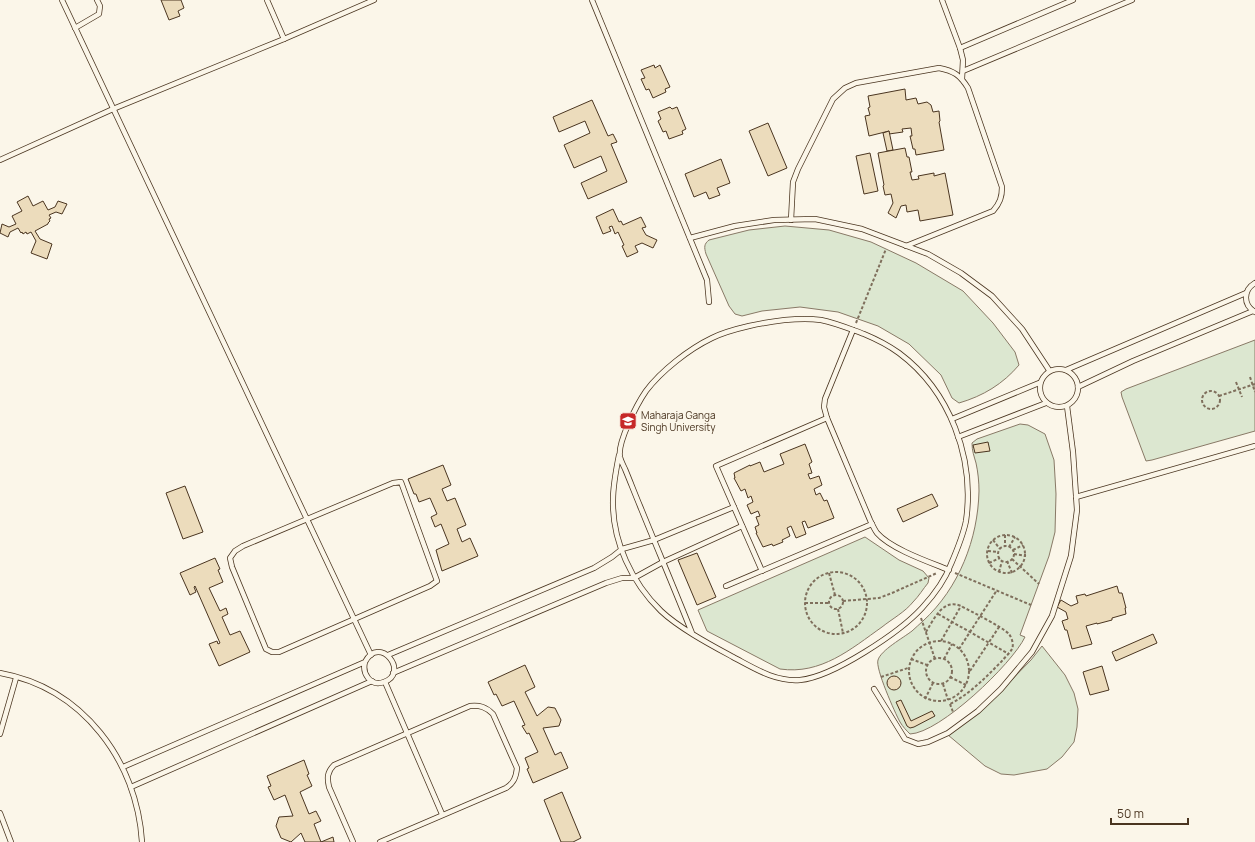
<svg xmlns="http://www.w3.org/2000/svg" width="1255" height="842" font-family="Manrope,sans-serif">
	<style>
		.green { fill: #dce7d0; stroke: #887966 }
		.building { fill: #ecdcbc; stroke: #4a3520 }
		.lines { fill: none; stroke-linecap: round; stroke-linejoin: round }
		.service-casing { stroke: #4a3520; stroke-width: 6 }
		.path { stroke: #7f6f5c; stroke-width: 2; stroke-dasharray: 3 2; stroke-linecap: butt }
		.service { stroke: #fbf6e9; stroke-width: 4.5 }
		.labels { text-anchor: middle; stroke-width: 3; stroke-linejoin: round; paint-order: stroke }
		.poi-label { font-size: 10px; fill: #4a3520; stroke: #fbf6e9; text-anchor: start }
	</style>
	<rect width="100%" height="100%" fill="#fbf6e9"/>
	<g class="green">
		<path d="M785 226 829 230 871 242 916 263 963 291 993 323 1015 352 1019 365C1003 384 983 396 959 403L952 398 941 375 909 344 878 326 838 312 800 307 762 311 742 316 735 314 729 306 706 254C704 247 704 244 709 240L749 230Z"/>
		<path d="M1255 340V431L1152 460 1146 461 1122 397 1121 392 1126 389Z"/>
		<path d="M1020 424 1028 425 1045 434 1054 460 1056 494 1055 532 1049 556 1020 635 1025 637C1012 664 940 733 910 734 906 730 903 727 900 722 895 713 875 668 878 660 881 650 903 638 912 631 916 628 919 624 923 621 959 588 978 539 979 491 979 482 978 472 976 463 974 456 972 451 972 443L977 439Z"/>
		<path d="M865 537 899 560 923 571 929 578 928 583C923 589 919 596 913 602 905 612 892 619 882 627 851 649 821 675 780 669L707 631 698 610Z"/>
		<path d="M1042 646 1065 675 1074 693 1078 709 1077 727 1074 742 1062 757 1047 769 1014 775 1001 774 985 766 948 735 988 704 1031 660Z"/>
	</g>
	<g class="building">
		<path d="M161 0H181L184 8 178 11 180 16 169 20Z"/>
		<path d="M654 65 655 68 660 65 670 87 665 89 666 92 653 98 649 89 646 90 641 79 645 78 641 70Z"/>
		<path d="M905 89 906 100 916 98 918 104 927 102 931 105 933 112 939 111 940 121 939 122 944 150 916 155 915 149H913L910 136H912L911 128 902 129 903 132 889 134V131L869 136 865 116 870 115 868 108 870 107 868 96Z"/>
		<path d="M592 100 608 136 613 134 617 142 611 144 627 182 588 199 581 183 607 171 601 156 574 168 564 145 590 133 585 121 559 132 553 117Z"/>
		<path d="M670 107 672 109 677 107 686 129 682 131 683 134 669 139 666 131 663 132 658 121 661 119 658 112Z"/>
		<path d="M768 123 787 168 768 176 749 131Z"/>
		<path d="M889 131 893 150 887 151 883 133Z"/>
		<path d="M905 148 907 157H909L912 172H910L912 180 919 179 918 176 934 173V176L945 173 953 215 920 221 918 210 907 212 906 205 901 206 896 218 888 213 893 203 891 194 885 195 883 186 884 185 878 153Z"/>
		<path d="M870 153 878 191 864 194 856 156Z"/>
		<path d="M721 159 730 183 717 188 720 195 709 199 706 192 694 197 685 174Z"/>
		<path d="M28 196 33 206 43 201 48 210 55 207 58 201 67 204 62 214 56 212 49 215 51 218 49 219 50 221 48 223V224L35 231 40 239 52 244 47 259 31 253 36 241 31 232 27 234 26 232 23 234 22 232 21 233 18 228 10 232 8 237 0 233 2 224 9 227 16 224 12 216 22 211 17 202Z"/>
		<path d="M613 209 619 222 621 221 623 225 641 217 646 227 642 228 646 235 657 240 653 248 642 243 635 246 638 252 627 257 622 246 624 245 618 232 615 234 612 226 609 227 611 231 603 234 596 217Z"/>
		<path d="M988 442 990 451 975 453 973 445Z"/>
		<path d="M805 444 812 462 809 464 812 473 808 474 810 479 819 476 822 485 814 489 816 495 820 493 824 501 827 500 834 518 808 528 805 521 802 522 806 534 796 538 791 526 787 528 790 536 782 540 783 542 773 546 772 544 763 547 756 533H757L755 527 759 525 756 517 760 516 758 511 751 514 747 505 753 502 751 496 748 498 745 489 741 491 734 478H735L734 473 750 465V466L760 462 764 472 784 464 780 454Z"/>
		<path d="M443 465 451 485 442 489 447 501 455 498 466 525 457 529 462 542 470 538 478 556 442 571 436 550 449 544 441 524 435 527 431 517 437 514 430 498 419 502 416 494H414L408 479Z"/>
		<path d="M185 486 203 532 183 539 166 493Z"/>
		<path d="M932 494 938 506 903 522 897 509Z"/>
		<path d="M697 553 716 597 697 605 678 560Z"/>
		<path d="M215 558 220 569 218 570 223 582 209 588 220 611 226 608 228 614 222 617 230 635 240 631 250 652 219 666 209 644 217 641 218 644 220 643 195 586 194 587 196 592 190 595 180 573Z"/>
		<path d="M1117 586 1119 593H1122L1126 608H1125L1126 614 1112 618V620L1097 624V623L1086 626 1092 644 1072 649 1067 630H1065L1062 621 1068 619 1066 612 1057 607 1061 600 1071 606 1078 603 1076 596 1085 594 1086 596Z"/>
		<path d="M1153 634 1157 643 1116 661 1112 652Z"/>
		<path d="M525 665 535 687 525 692 537 716 548 707 555 708 561 720 559 726 543 728 555 755 561 752 568 768 533 783 527 769 529 768 525 758 538 752 529 733 527 734 522 726 525 725 514 701 502 706 496 694 494 695 488 682Z"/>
		<path d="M1102 666 1109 690 1090 695 1083 672Z"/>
		<circle cx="894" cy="683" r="7"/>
		<path d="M901 700 911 721 932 711 935 716 914 727 910 728 907 726 896 702Z"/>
		<path d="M304 760 309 774 307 775 312 786 300 792 309 814 316 811 321 821 314 824 321 842 333 837 334 842H305L301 833 291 842 281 838 276 826 279 817 293 816 285 795 274 800 268 787 271 786 267 776Z"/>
		<path d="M562 792 581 838 573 842H561L544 800Z"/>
	</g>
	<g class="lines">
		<defs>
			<g id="service">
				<path d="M62 0 371 655"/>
				<path d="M267 0 284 39"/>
				<path d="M592 0 707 280 709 302"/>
				<path d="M942 0 960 48 963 60 962 79"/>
				<path d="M75 28 99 14 100 6 97 0"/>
				<path d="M960 48 1073 0"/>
				<path d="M963 71 1132 0"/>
				<path d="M0 160 113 109 284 39 374 0"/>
				<path d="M791 220 793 182 798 169 833 99 845 88 856 83 939 68C954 71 960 75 968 88L1002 187C1002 197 1000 203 993 211L906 246"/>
				<path d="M690 238 735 226 774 220 815 219 862 229 928 254 961 273 992 296 1022 329 1049 370"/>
				<path d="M1255 283C1243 290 1243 305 1255 312"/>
				<path d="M853 330 825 399 824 407 827 418 870 520C872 524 874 529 877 533 891 549 929 562 949 570"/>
				<circle cx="1059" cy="388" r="19"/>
				<path d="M1066 370 1246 293"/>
				<path d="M1078 387 1133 361 1253 311"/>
				<path d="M952 419 1039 383"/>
				<path d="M958 437 1046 403"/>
				<path d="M619 455C616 470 613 485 613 500 612 541 632 583 661 611 679 628 711 645 733 657 754 668 775 682 800 680 833 677 900 632 922 608 934 595 945 580 951 564 957 550 963 536 966 521 975 458 950 391 899 353 888 345 876 339 864 334 850 329 836 323 821 320 797 317 772 321 749 326 736 329 724 332 712 338 689 349 661 371 646 391 637 404 617 443 620 457 621 461 623 465 625 469 630 481 635 494 640 506 657 548 675 590 692 633"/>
				<path d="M401 482 437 581 430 586 279 652H272L266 649 232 567 230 558 235 551 243 546 393 483Z"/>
				<path d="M1076 497 1255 446"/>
				<path d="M762 571 716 466 827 418"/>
				<path d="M726 586 872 524"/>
				<path d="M388 655 594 568 612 557 622 549 654 540 734 507"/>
				<path d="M0 673C83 688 137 761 142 842"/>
				<path d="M393 673 606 583 622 578H634L663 562 742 526"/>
				<path d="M385 682 442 814"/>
				<path d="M874 689 905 739 918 744 928 742 948 733 978 711 1001 689 1032 652 1052 616 1071 556 1077 510 1073 452 1067 406"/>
				<path d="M0 734 16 678"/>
				<path d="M123 767 365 662C380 634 410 673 384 682 370 687 362 673 365 662"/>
				<path d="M131 787 372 681"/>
				<path d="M0 813 11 842"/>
				<path d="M353 842 329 787C327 778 327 772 334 765L470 706C480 705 486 707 493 714L517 768C516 777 514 783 506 788L380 842"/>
			</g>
		</defs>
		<use href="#service" class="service-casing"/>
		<g class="path">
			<path d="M856 323 886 249"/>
			<path d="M1250 377 1255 392"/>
			<path d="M1236 382 1242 397"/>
			<circle cx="1211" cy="400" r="9"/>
			<path d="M1219 396 1255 384"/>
			<circle cx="1006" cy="554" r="19"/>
			<path d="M1005 535V546"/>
			<path d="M993 540 1000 549"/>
			<circle cx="1006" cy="554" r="8"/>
			<path d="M1009 547 1015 537"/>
			<path d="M1013 550 1023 545"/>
			<path d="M988 551 998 552"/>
			<path d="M1014 554 1026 556"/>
			<path d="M1012 559 1039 584"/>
			<path d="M1007 561 1012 573"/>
			<path d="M989 563 1000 558"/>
			<circle cx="836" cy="603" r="31"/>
			<path d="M999 572 1002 561"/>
			<path d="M829 573 835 595"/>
			<path d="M955 573 1031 605"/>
			<circle cx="836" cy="602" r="7"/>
			<path d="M843 601 879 598 892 593 937 573"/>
			<path d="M805 603H829"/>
			<path d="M838 609 843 633"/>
			<path d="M938 614 1009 654"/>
			<path d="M921 618 935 659"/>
			<path d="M926 632C934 619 943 598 961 606 972 612 1001 626 1009 634 1012 638 1014 645 1012 649 1010 653 1005 657 1002 661 986 677 970 694 950 704"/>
			<circle cx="939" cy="671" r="30"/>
			<path d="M941 641 961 606"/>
			<path d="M959 649 997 590"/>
			<circle cx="939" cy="671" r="13"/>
			<path d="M911 659 927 665"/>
			<path d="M944 659 952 644"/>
			<path d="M970 671 999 627"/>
			<path d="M881 677 908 668"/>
			<path d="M950 677 966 685"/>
			<path d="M943 684 948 700"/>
			<path d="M925 699 933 683"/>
			<path d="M950 704 953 712"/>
		</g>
		<use href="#service" class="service"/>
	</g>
	<defs>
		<symbol id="university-square" viewBox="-11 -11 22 22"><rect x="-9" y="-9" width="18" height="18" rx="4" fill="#c62828" stroke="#fbf6e9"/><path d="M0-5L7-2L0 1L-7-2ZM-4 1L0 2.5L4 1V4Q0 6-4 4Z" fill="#fff"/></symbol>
	</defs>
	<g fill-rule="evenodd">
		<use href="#university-square" x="618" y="411" width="20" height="20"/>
	</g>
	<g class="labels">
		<g class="poi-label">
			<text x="641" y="419">Maharaja Ganga<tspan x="641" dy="12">Singh University</tspan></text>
		</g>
	</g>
	<path d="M1111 818v6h77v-6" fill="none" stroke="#4a3520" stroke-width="2"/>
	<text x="1117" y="818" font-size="12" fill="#4a3520" stroke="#fbf6e9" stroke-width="3" paint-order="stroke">50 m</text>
</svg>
